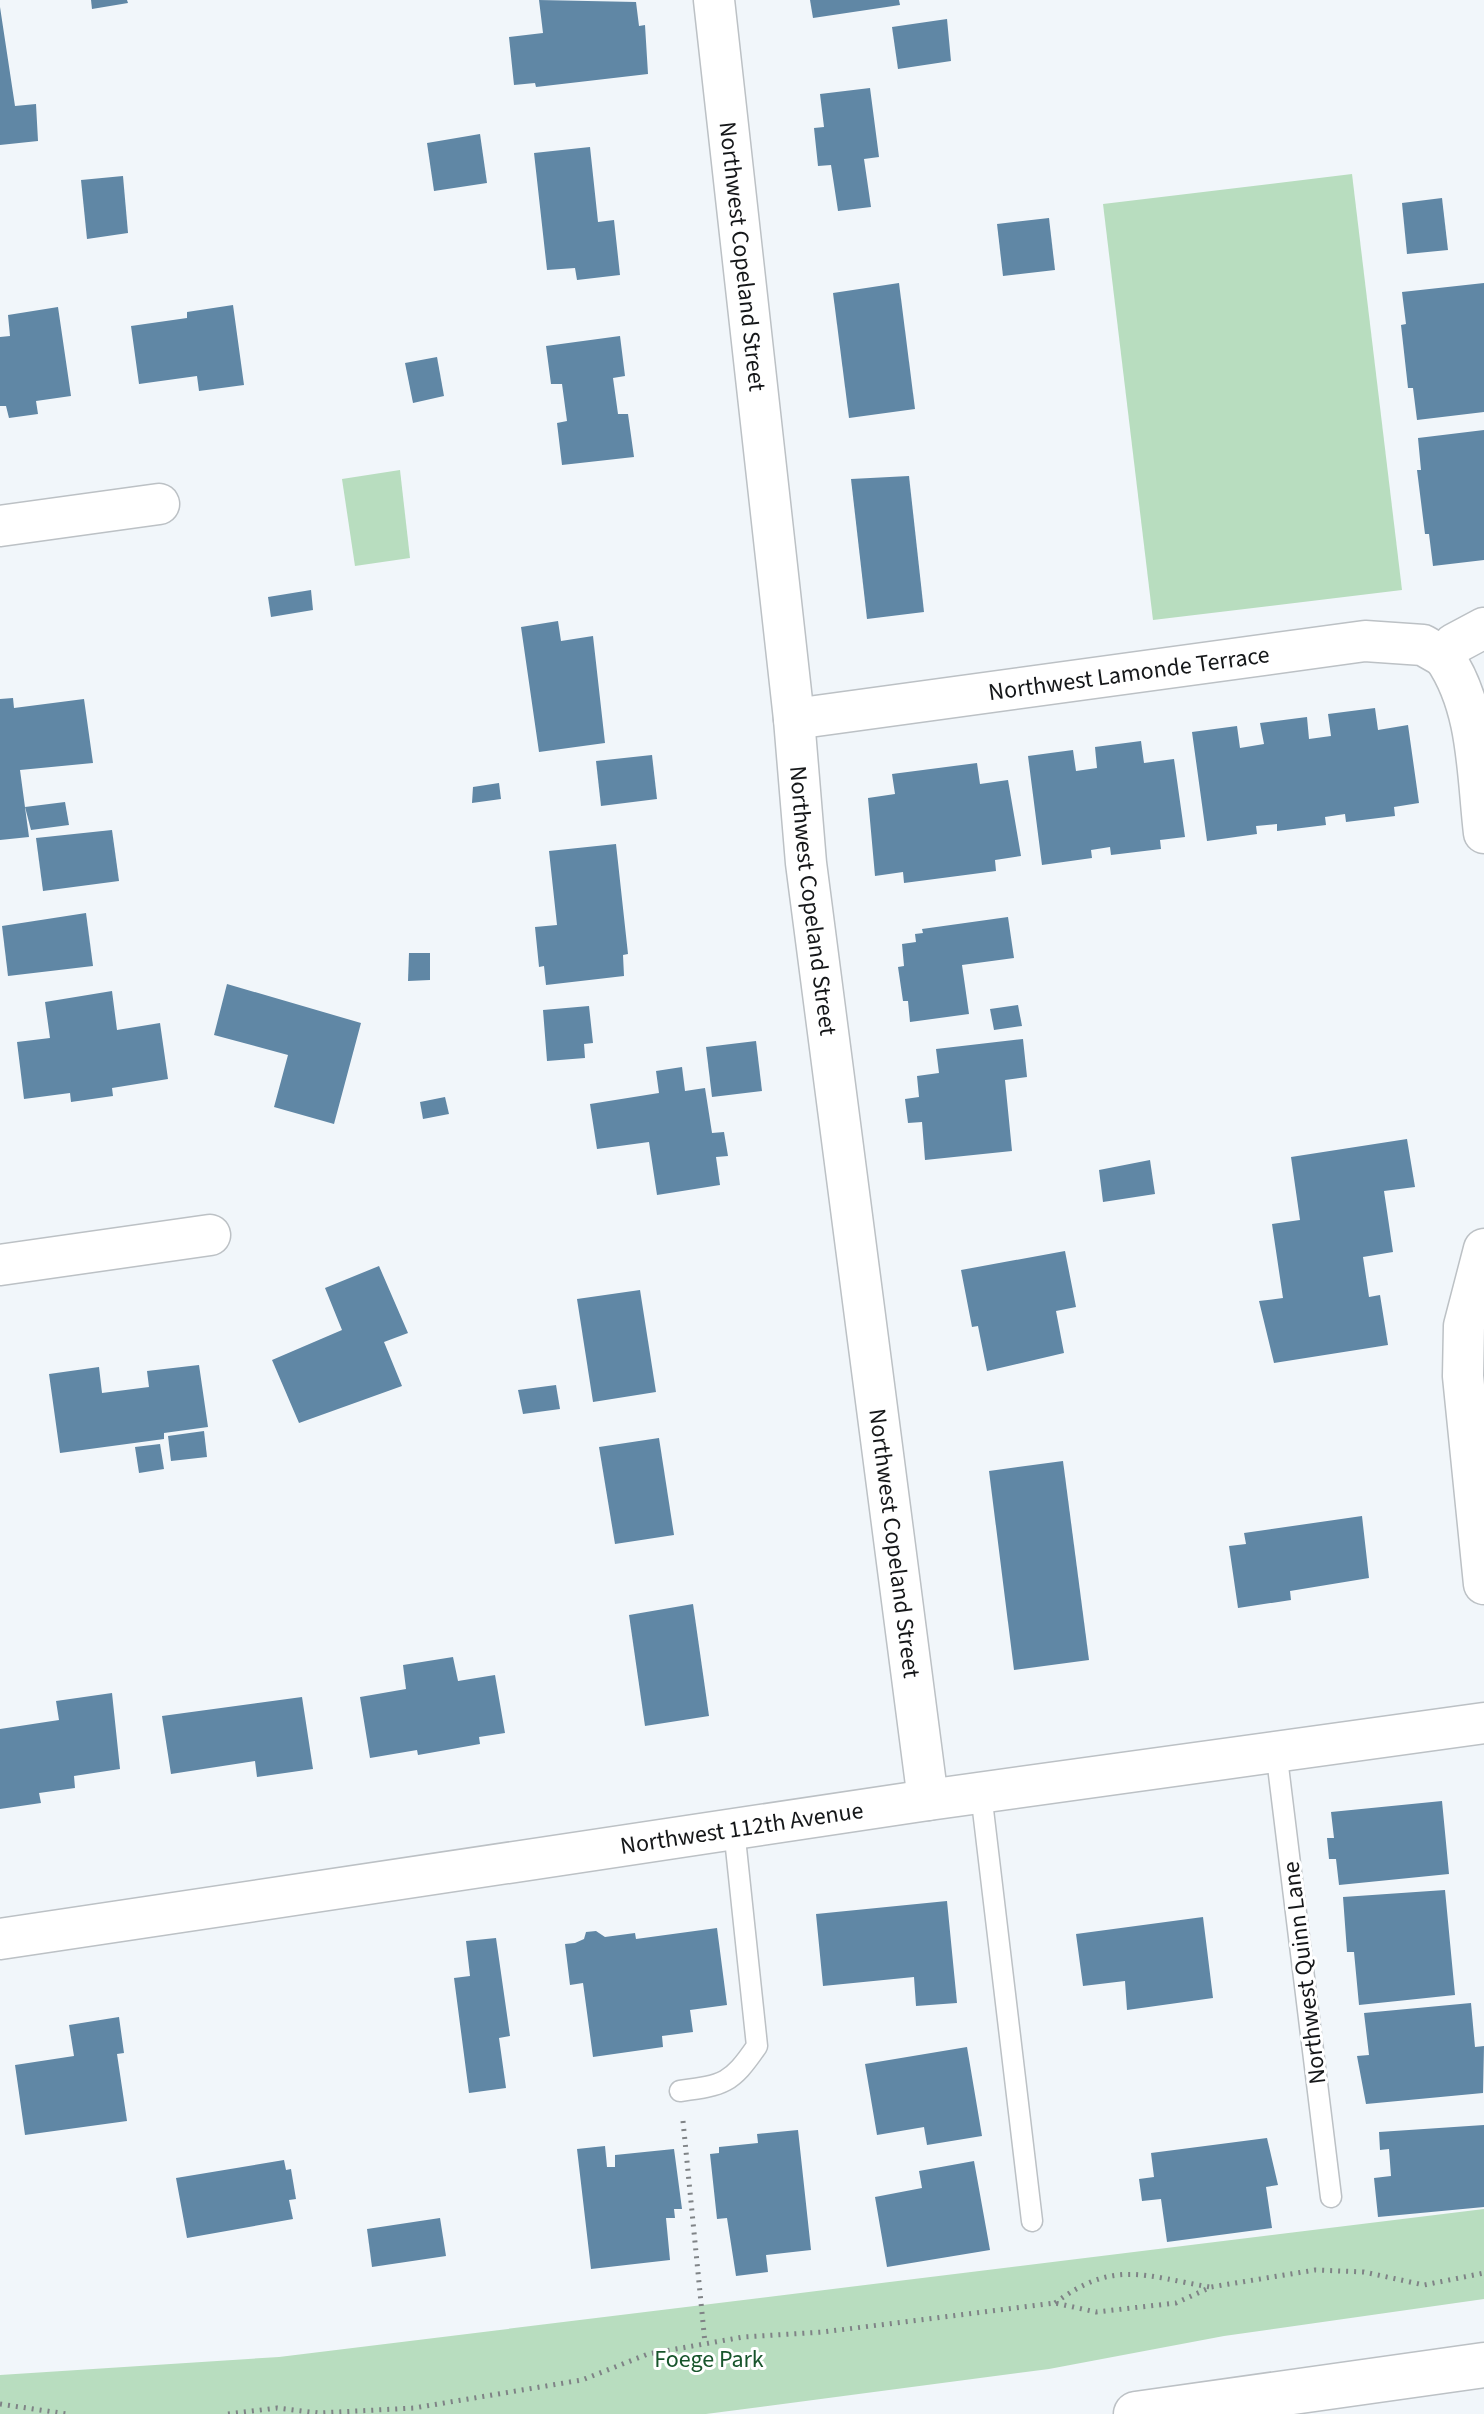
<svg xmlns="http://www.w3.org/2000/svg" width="1484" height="2414" font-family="'Source Sans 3',sans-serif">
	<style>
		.green { fill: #b8ddbf }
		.building { fill: #6087a5 }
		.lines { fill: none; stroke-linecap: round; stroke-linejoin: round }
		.lane-casing { stroke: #bcc1c5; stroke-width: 23 }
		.street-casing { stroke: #bcc1c5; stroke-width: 43 }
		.secondary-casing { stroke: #bcc1c5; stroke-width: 47 }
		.path { stroke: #7f8386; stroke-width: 5; stroke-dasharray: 2 6; stroke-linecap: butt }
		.lane { stroke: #fff; stroke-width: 20 }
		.street { stroke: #fff; stroke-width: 40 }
		.secondary { stroke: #fff; stroke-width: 44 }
		.labels { text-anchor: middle; stroke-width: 6; stroke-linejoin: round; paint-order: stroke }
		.street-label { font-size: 24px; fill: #151719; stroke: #fff }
		.park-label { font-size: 24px; fill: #18552c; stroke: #fff }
	</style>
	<rect width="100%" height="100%" fill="#f1f6fa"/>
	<g class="green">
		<path d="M1352 174 1402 590 1153 620 1103 204Z"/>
		<path d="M400 470 410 558 355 566 342 479Z"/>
		<path d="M1484 2209V2299L1224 2336 1049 2369 706 2414H0V2375L279 2357Z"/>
	</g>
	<g class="building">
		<path d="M91 0H127L128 3 92 9Z"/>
		<path d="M539 0 636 2 639 26 645 25 648 74 536 87 535 83 514 85 509 37 543 33Z"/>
		<path d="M810 0H899L900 5 813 18Z"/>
		<path d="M0 7 15 106 36 104 38 141 0 145Z"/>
		<path d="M947 19 951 61 898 69 892 27Z"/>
		<path d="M870 88 879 157 864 159 871 207 838 211 831 165 818 166 814 128 824 127 820 94Z"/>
		<path d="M480 134 487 183 434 191 427 143Z"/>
		<path d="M590 147 598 222 614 220 620 275 577 280 575 268 547 270 534 153Z"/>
		<path d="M123 176 128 233 87 239 81 180Z"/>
		<path d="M1442 198 1448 250 1407 254 1402 203Z"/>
		<path d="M1049 218 1055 270 1003 276 997 224Z"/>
		<path d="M899 283 915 409 849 418 833 293Z"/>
		<path d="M1484 283V412L1417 420 1413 388H1408L1401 325 1406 324 1402 292Z"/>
		<path d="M233 305 244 385 199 391 197 376 139 384 131 326 187 318V312Z"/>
		<path d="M58 307 71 396 36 401 38 414 9 418 6 406H0V337L10 336 8 315Z"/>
		<path d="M620 336 625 376 613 378 618 414H628L634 457 562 465 557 423 567 421 562 384H551L546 346Z"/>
		<path d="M437 357 444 396 413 403 405 363Z"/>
		<path d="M1484 430V560L1433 566 1429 534H1425L1417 470H1421L1418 438Z"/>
		<path d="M909 476 924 612 867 619 851 479Z"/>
		<path d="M311 590 313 610 271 617 268 597Z"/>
		<path d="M558 621 561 641 593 636 605 743 539 752 521 627Z"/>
		<path d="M13 698 14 708 84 699 93 763 20 770 29 837 0 840V699Z"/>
		<path d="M1375 708 1378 730 1408 725 1419 803 1394 807 1395 816 1346 822 1345 814 1325 817 1326 825 1277 831V824L1256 826 1257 834 1207 841 1192 732 1237 726 1240 748 1264 744 1260 723 1307 717 1309 739 1331 736 1328 714Z"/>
		<path d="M1141 741 1144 763 1174 759 1185 837 1160 840 1161 849 1111 855 1110 847 1091 850 1092 858 1042 865 1028 756 1073 750 1076 771 1097 768 1095 747Z"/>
		<path d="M652 755 657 799 601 806 596 761Z"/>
		<path d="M977 763 980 784 1008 780 1021 856 995 860 996 871 904 883 903 872 875 876 868 798 895 794 892 774Z"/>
		<path d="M499 783 501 799 472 803 473 787Z"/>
		<path d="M65 802 69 825 31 830 25 807Z"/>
		<path d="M112 830 119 881 43 891 36 838Z"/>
		<path d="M616 844 628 954 623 955 624 976 546 985 544 966 539 967 535 927 557 925 549 851Z"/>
		<path d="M86 913 93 966 8 976 2 926Z"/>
		<path d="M1008 917 1014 958 962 965 969 1014 910 1022 908 1001H903L898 967 904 966 902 944 916 942 915 934 923 933 922 929Z"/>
		<path d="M409 953H430V980L408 981Z"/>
		<path d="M227 984 361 1023 334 1124 274 1107 288 1055 214 1035Z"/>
		<path d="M112 991 117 1030 160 1023 168 1079 112 1088 113 1096 71 1102 70 1093 24 1099 17 1042 50 1038 45 1002Z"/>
		<path d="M1018 1005 1022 1026 994 1030 990 1009Z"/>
		<path d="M589 1006 593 1043 584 1044 585 1058 547 1061 543 1010Z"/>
		<path d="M1023 1039 1027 1077 1005 1080 1012 1151 925 1160 922 1122 908 1123 905 1099 919 1097 917 1076 939 1073 936 1049Z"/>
		<path d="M756 1041 762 1091 712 1097 706 1047Z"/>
		<path d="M682 1067 685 1091 705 1088 712 1133 724 1132 728 1156 716 1157 720 1185 657 1195 649 1142 597 1149 590 1104 659 1093 656 1071Z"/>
		<path d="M445 1097 449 1114 423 1119 420 1102Z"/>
		<path d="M1407 1139 1415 1187 1384 1191 1393 1252 1363 1257 1369 1297 1380 1295 1388 1345 1274 1363 1259 1301 1283 1298 1272 1224 1300 1220 1291 1157Z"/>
		<path d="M1150 1160 1155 1194 1103 1202 1099 1170Z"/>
		<path d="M1065 1251 1076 1307 1056 1311 1064 1353 987 1371 978 1326 972 1327 961 1270Z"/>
		<path d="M379 1266 408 1333 384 1342 402 1386 299 1423 272 1360 342 1330 325 1288Z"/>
		<path d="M640 1290 656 1392 593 1402 577 1299Z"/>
		<path d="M199 1365 208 1427 164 1433V1439L60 1453 49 1374 99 1367 102 1393 149 1387 147 1371Z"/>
		<path d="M556 1385 560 1409 523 1414 518 1390Z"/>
		<path d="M204 1431 207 1457 171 1461 168 1436Z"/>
		<path d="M659 1438 674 1535 615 1544 599 1447Z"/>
		<path d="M160 1444 164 1469 139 1473 135 1447Z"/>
		<path d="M1063 1461 1089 1660 1014 1670 989 1471Z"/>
		<path d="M1362 1516 1369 1578 1290 1591 1291 1600 1238 1608 1229 1546 1246 1544 1244 1533Z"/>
		<path d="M693 1604 709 1716 645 1726 629 1615Z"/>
		<path d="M453 1657 458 1681 495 1675 505 1733 479 1737 480 1744 418 1755 417 1750 370 1758 360 1697 406 1689 403 1665Z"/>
		<path d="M112 1693 120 1769 74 1776 75 1788 39 1793 41 1803 0 1809V1729L59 1720 56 1701Z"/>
		<path d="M302 1697 313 1769 257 1777 255 1761 171 1774 162 1716Z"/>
		<path d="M1442 1801 1449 1874 1339 1885 1336 1859H1329L1327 1838H1334L1331 1812Z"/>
		<path d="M1445 1890 1455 1995 1359 2005 1354 1952H1347L1343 1897Z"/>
		<path d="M947 1901 957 2003 916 2006 914 1977 823 1986 816 1914Z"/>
		<path d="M1203 1917 1213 1998 1127 2010 1125 1981 1083 1986 1076 1934Z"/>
		<path d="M717 1928 727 2005 690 2010 693 2032 662 2036 663 2047 593 2057 583 1983 570 1985 565 1944 575 1943 584 1939 586 1932 596 1931 605 1937 635 1933 636 1939Z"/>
		<path d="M496 1938 510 2036 499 2038 506 2088 469 2093 454 1978 470 1976 466 1941Z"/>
		<path d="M1471 2003 1475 2047 1484 2046 1483 2093 1366 2104 1357 2056 1369 2055 1364 2013Z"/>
		<path d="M119 2017 124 2053 117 2054 127 2121 25 2135 15 2065 74 2056 69 2025Z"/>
		<path d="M967 2047 982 2136 927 2145 924 2127 877 2135 865 2064Z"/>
		<path d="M1484 2125V2207L1378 2217 1374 2178 1391 2176 1389 2149 1380 2150 1379 2132Z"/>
		<path d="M798 2130 811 2250 766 2255 768 2272 736 2276 727 2218 717 2219 710 2154 719 2153V2147L758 2143 757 2134Z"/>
		<path d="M1267 2138 1278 2185 1266 2187 1272 2228 1167 2242 1161 2199 1142 2201 1139 2179 1154 2177 1151 2153Z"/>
		<path d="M605 2146 607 2167H615V2155L674 2149 682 2209H674L675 2218H666L670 2260 591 2269 577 2149Z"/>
		<path d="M284 2160 286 2170 291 2169 296 2199 289 2200 293 2219 187 2238 176 2178Z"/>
		<path d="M974 2161 990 2250 887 2267 875 2197 922 2188 919 2171Z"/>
		<path d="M440 2218 446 2256 372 2267 367 2229Z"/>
	</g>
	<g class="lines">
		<defs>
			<g id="lane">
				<path d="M1276 1750 1331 2197"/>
				<path d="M981 1793 1032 2221"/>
				<path d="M680 2091C724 2085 731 2084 757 2046L734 1829"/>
			</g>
			<g id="street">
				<path id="s1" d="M714 0 794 719 806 863 928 1800"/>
				<path d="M0 526 159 504"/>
				<path d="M1444 657C1479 708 1477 773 1484 833"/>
				<path id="s2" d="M794 719 1365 641 1423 645 1444 657 1454 644 1484 628"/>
				<path d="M1484 1249 1464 1326 1463 1376 1484 1584"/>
				<path d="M0 1265 210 1235"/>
				<path id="s3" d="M0 1939 928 1800 1484 1723"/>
			</g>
			<path id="secondary" d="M1136 2414 1484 2365"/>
		</defs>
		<use href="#lane" class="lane-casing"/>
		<use href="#street" class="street-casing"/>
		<use href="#secondary" class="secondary-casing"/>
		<g class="path">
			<path d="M683 2121 705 2343"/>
			<path d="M1055 2303C1114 2259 1144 2276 1210 2287"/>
			<path d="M0 2404 67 2414"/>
			<path d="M228 2414 277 2408 319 2413 414 2408 582 2380 648 2354 743 2337 823 2332 1055 2303 1096 2312 1176 2303 1211 2287 1315 2270 1364 2272 1424 2285 1484 2273"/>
		</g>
		<use href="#lane" class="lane"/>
		<use href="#street" class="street"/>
		<use href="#secondary" class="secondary"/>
	</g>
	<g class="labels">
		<g class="street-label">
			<text dy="8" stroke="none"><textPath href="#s1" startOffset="258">Northwest Copeland Street</textPath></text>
			<text dy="8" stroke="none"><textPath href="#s2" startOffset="338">Northwest Lamonde Terrace</textPath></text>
			<text dy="8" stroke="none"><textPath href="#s1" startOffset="906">Northwest Copeland Street</textPath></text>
			<text dy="8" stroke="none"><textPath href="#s1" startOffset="1554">Northwest Copeland Street</textPath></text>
			<text dy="8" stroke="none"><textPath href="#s3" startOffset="750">Northwest 112th Avenue</textPath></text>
			<text transform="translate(1304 1973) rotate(-97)" y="8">Northwest Quinn Lane</text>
		</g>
		<g class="park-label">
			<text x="709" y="2367">Foege Park</text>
		</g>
	</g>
</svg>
